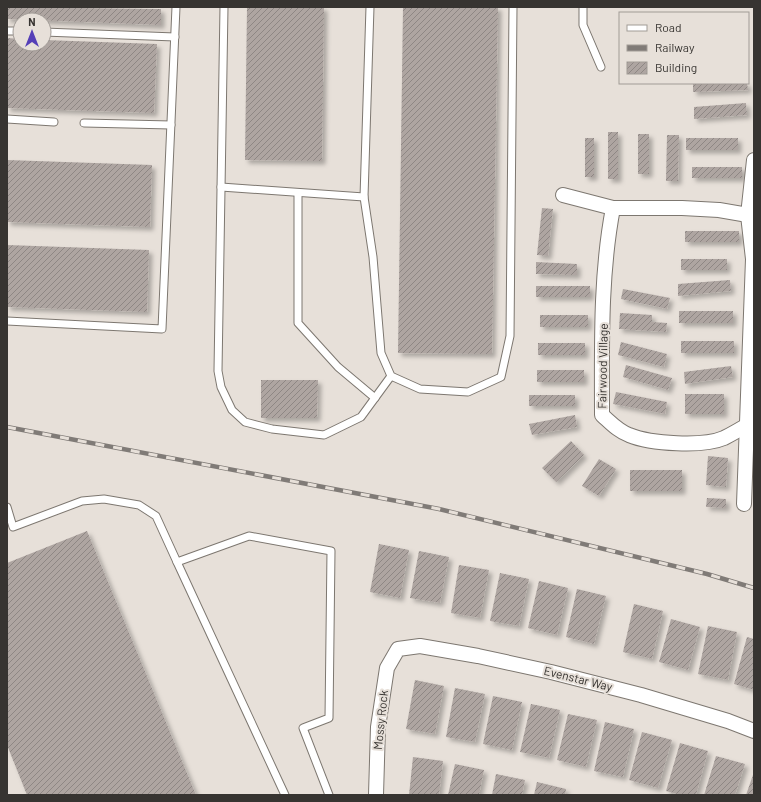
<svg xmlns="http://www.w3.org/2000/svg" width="761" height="802" font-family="Barlow,sans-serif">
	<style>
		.building { fill: url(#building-hatch); filter: url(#shadow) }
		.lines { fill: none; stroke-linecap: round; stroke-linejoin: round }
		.lane-casing { stroke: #7d7770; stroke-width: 9 }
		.street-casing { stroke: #7d7770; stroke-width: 16 }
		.lane { stroke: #fff; stroke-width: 7 }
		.street { stroke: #fff; stroke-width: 14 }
		.rail-casing { stroke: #807b77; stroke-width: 4.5 }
		.rail { stroke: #e7e0d9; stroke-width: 3; stroke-dasharray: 9; stroke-linecap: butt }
		.labels { text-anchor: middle; stroke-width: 4; stroke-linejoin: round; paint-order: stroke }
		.street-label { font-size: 12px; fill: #373431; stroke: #e7e0d9 }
	</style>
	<defs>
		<pattern id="building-hatch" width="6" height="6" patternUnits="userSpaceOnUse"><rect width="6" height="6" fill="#aea5a1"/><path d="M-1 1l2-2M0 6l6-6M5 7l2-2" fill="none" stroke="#8e8784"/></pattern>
		<filter id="shadow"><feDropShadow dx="3.5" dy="3.5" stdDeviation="2" flood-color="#0004"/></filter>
	</defs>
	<rect width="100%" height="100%" fill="#e7e0d9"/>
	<g class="building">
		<path d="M7 7 161 9V25L7 19Z"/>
		<path d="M247 7H324L322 161 245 160Z"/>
		<path d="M403 7H498L492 354 398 353Z"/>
		<path d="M7 38 20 39V44H44V40L157 44 154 113 7 108Z"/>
		<path d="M693 83H747L748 90 693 92Z"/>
		<path d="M746 103 747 115 694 119V107Z"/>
		<rect x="608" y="132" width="10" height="47"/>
		<rect x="638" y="134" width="11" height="40"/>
		<path d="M667 135H679L678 181H666Z"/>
		<rect x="585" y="138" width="9" height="39"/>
		<rect x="686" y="138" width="52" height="12"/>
		<path d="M7 160 152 165 150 227 7 222Z"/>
		<rect x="692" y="167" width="50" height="11"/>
		<path d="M542 208 553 209 548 256 537 255Z"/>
		<rect x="685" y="231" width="54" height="11"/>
		<path d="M7 245 149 250 147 312 7 307Z"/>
		<rect x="681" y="259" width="46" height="11"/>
		<path d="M536 262 577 264V275L536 274Z"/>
		<path d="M730 280 731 291 678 296V284Z"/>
		<rect x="536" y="286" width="54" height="11"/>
		<path d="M623 289 670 298 667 309 621 299Z"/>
		<rect x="679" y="311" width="54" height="12"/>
		<path d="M620 313 652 315V322L667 323 666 332 619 329Z"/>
		<rect x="540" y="315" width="48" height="12"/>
		<rect x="681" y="341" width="53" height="12"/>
		<path d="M621 342 667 354 664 367 618 355Z"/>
		<rect x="538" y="343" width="47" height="12"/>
		<path d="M626 365 672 378 668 390 623 377Z"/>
		<path d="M731 366 733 377 685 384 684 372Z"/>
		<rect x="537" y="370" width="47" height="12"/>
		<path d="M261 380H318L317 418H261Z"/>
		<path d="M616 392 667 402 665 414 613 404Z"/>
		<rect x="685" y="394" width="39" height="20"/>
		<rect x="529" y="395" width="46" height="11"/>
		<path d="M575 415 577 427 532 435 529 424Z"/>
		<path d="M571 441 584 455 556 482 542 468Z"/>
		<path d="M708 456 728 458 726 487 706 485Z"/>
		<path d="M599 459 616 469 599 496 582 486Z"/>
		<rect x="630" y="470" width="52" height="21"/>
		<path d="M707 498 726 499V508L706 507Z"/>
		<path d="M87 531 196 795H27L7 745V563Z"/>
		<path d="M379 544 409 550 400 598 370 592Z"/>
		<path d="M419 551 449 557 440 603 410 598Z"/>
		<path d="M459 565 489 570 480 618 451 613Z"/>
		<path d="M500 573 529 579 519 626 490 621Z"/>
		<path d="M539 581 568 588 557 635 528 628Z"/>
		<path d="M577 589 606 596 594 644 566 637Z"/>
		<path d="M634 604 663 611 652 659 623 652Z"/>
		<path d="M671 619 700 627 688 670 659 662Z"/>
		<path d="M708 626 737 632 728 680 698 674Z"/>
		<path d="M747 637 754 639V690L734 684Z"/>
		<path d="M415 680 444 686 435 734 406 729Z"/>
		<path d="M455 688 485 694 475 742 446 737Z"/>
		<path d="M493 696 522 702 512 750 483 744Z"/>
		<path d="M531 704 560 710 549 758 520 752Z"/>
		<path d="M568 714 597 720 586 767 557 760Z"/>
		<path d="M605 722 634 729 623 777 594 771Z"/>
		<path d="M642 732 672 740 658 788 629 780Z"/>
		<path d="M680 743 708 751 696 795H681L666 791Z"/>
		<path d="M716 756 745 764 735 795H704Z"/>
		<path d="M413 757 443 761 439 795H409Z"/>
		<path d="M455 764 484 770 479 795H448Z"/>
		<path d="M754 772V795H746Z"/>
		<path d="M496 774 525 780 522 795H492Z"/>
		<path d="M537 782 566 789 565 795H534Z"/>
	</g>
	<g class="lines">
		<defs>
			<g id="lane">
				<path d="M224 7 218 371 221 387 232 410 245 422 272 429 324 435 361 417 391 376"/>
				<path d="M370 7 364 197 373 257 381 353 391 376 420 389 468 392 501 377 510 336 513 7"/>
				<path d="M583 7V25L601 67"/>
				<path d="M7 31H20"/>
				<path d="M44 32 175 37"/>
				<path d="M7 119 54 122"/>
				<path d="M84 123 171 125"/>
				<path d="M221 187 364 197"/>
				<path d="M298 193V323L338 367 375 398"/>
				<path d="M7 321 162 329 176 7"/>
				<path d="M7 507 13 527 82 501 104 499 139 505 156 516 177 562 249 536 331 551 329 718 303 728 329 795"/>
				<path d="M177 562 285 795"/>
			</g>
			<g id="street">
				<path d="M563 195 613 208H682L719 210 748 215"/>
				<path d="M613 208C600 276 602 347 602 415 611 423 618 431 629 435 651 444 703 447 724 438 734 433 744 427 754 421"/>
				<path d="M744 504 753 259 748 215 754 160"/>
				<path d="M376 795 378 727 387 668 398 649 420 646 478 656 551 672 641 695 728 721 754 731"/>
			</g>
		</defs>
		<use href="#lane" class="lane-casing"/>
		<use href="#street" class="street-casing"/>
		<use href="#lane" class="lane"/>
		<use href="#street" class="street"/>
		<defs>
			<path id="rail" d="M7 427 439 509 707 574 754 588"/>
		</defs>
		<use href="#rail" class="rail-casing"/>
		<use href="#rail" class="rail"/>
	</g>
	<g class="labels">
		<g class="street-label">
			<text transform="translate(603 366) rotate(-89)" y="4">Fairwood Village</text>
			<text transform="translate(578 679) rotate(14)" y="4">Evenstar Way</text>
			<text transform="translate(381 720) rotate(-84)" y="4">Mossy Rock</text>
		</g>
	</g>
	<rect width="761" height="802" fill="none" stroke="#373431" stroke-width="16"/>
	<rect x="619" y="12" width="130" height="72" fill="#e7e0d9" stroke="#a19b96"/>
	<rect x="627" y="25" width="20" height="6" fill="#ffffff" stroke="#a19b96"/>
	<text x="655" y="32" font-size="12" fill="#373431">Road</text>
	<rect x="627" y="45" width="20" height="6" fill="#807b77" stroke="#a19b96"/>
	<text x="655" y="52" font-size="12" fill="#373431">Railway</text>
	<rect x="627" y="62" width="20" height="12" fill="url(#building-hatch)" stroke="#a19b96"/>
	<text x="655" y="72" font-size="12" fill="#373431">Building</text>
	<g transform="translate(32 32)"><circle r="19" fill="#e7e0d9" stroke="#a19b96"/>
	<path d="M0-3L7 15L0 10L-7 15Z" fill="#553fb7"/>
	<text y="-6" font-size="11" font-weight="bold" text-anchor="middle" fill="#373431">N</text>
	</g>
</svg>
